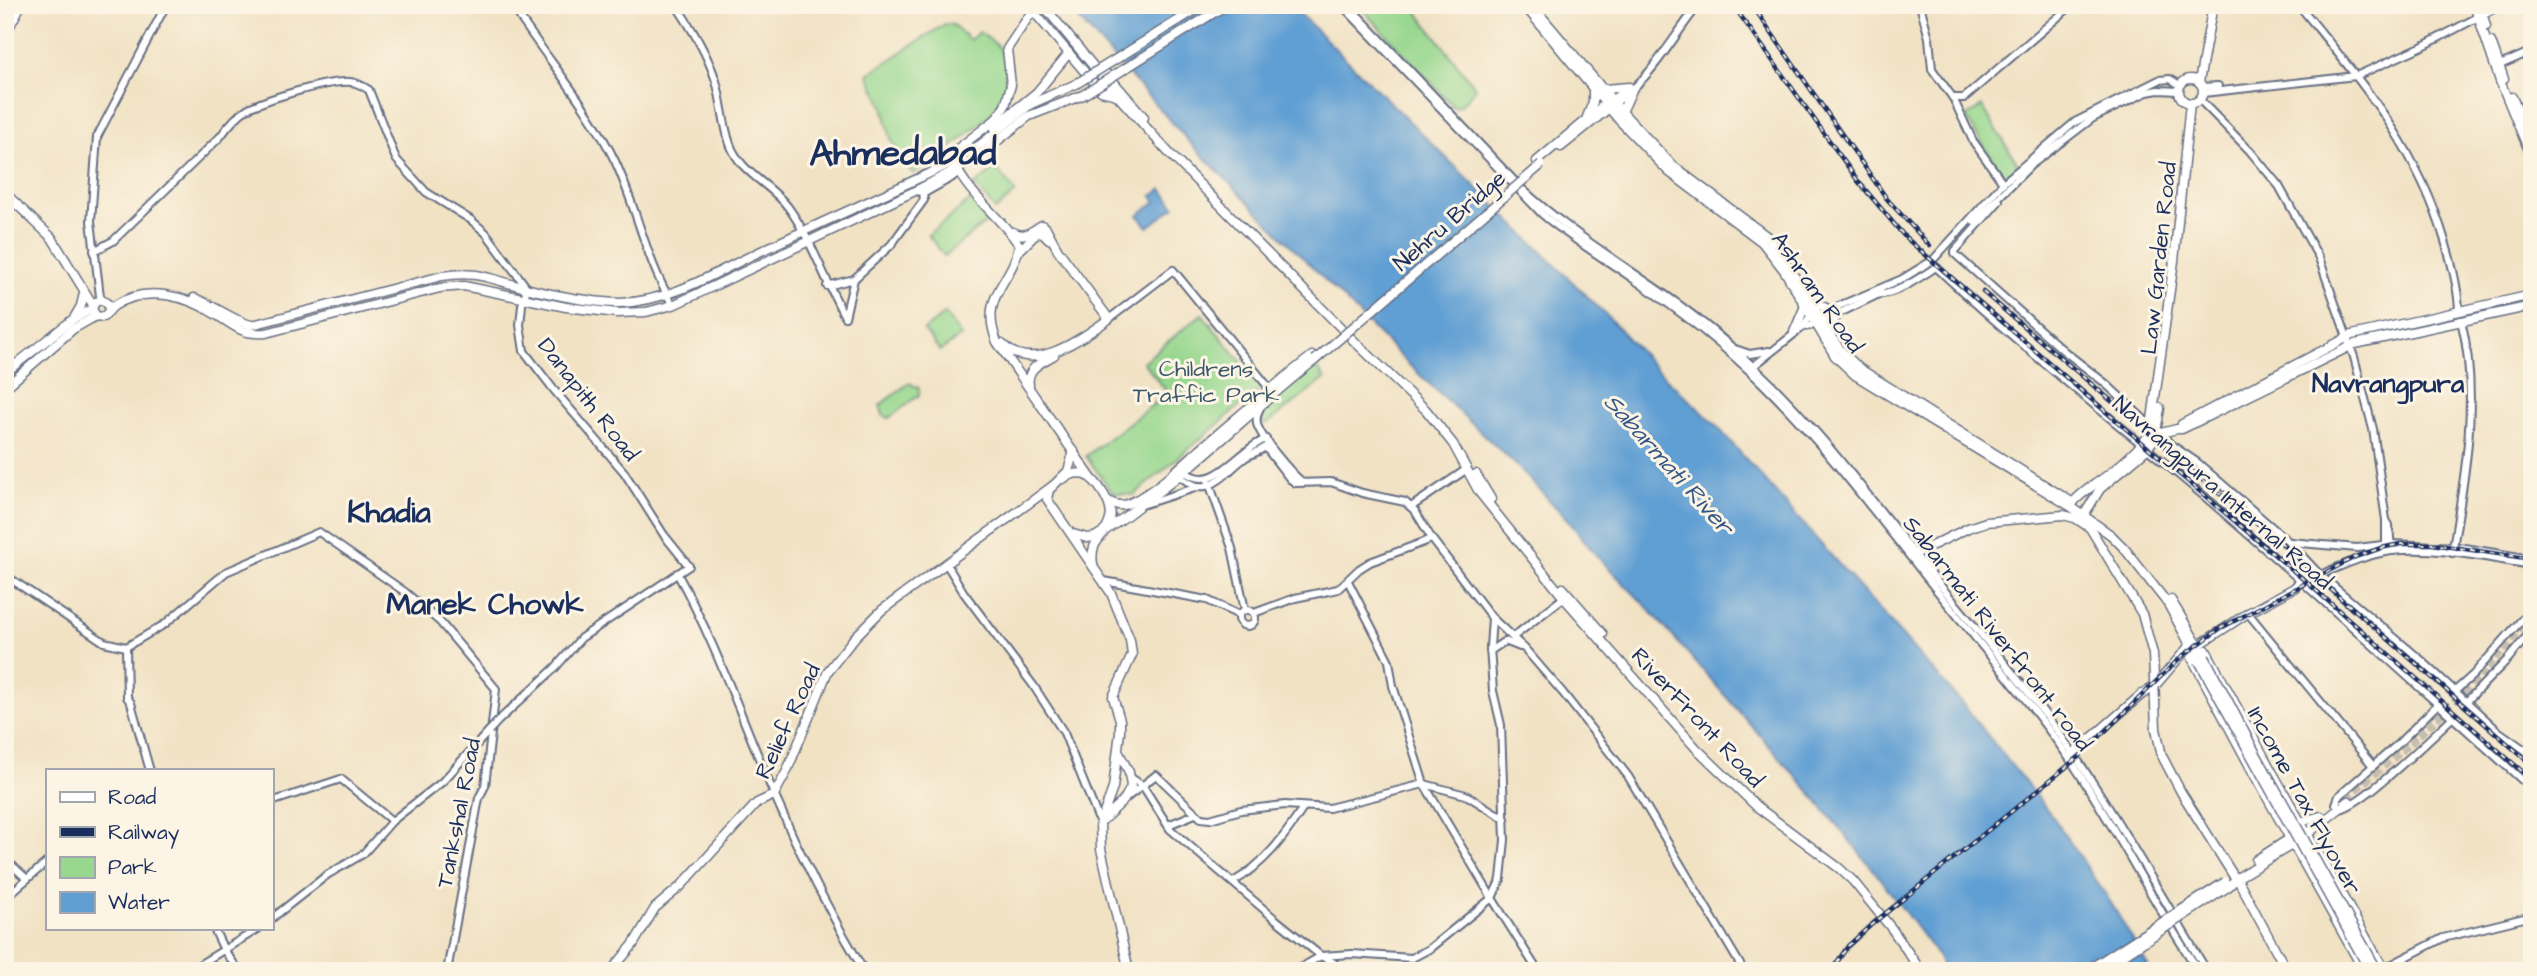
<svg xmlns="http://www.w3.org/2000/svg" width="2537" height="976" font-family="'Architects Daughter',sans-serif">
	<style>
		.green { fill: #97d78e; stroke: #598376; stroke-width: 2 }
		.water { fill: #619fd3; stroke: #3e6798; stroke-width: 2 }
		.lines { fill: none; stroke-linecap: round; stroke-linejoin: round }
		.major-tunnel { stroke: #c6beb0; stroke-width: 8; stroke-dasharray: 8 4; stroke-linecap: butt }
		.minor-casing { stroke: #666e82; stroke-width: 10 }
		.major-casing { stroke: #666e82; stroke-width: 11 }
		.minor { stroke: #fff; stroke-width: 6 }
		.major { stroke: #fff; stroke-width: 8 }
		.rail-casing { stroke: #1b2f5e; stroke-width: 4.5 }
		.rail { stroke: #fcf5e5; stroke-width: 2; stroke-dasharray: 5; stroke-linecap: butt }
		.minor-bridge-casing { stroke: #666e82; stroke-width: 10; stroke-linecap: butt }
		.major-bridge-casing { stroke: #666e82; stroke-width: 11; stroke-linecap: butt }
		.minor-bridge { stroke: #fff; stroke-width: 6 }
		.major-bridge { stroke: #fff; stroke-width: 8 }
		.labels { text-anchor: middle; stroke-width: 6; stroke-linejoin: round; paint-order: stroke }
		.street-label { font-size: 23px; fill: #1b2f5e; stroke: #fcf5e5 }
		.park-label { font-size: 23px; fill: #3a596a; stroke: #fcf5e5 }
		.water-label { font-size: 24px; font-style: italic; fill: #345687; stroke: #fcf5e5 }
		.quarter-label { font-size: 26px; font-weight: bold; fill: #1b2f5e; stroke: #fcf5e5 }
		.district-label { font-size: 30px; font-weight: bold; fill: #1b2f5e; stroke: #fcf5e5 }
		.town-label { font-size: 37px; font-weight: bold; fill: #1b2f5e; stroke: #fcf5e5 }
	</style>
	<rect width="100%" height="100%" fill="#fcf5e5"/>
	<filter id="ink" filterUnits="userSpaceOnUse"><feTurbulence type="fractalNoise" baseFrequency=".0143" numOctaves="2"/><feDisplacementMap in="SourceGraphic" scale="14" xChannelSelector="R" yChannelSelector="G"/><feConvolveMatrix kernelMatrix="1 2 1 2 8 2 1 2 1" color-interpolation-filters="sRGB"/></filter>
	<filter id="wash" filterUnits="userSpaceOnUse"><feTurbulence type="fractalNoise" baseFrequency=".00686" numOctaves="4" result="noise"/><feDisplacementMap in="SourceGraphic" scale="28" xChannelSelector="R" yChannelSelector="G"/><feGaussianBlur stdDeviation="1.57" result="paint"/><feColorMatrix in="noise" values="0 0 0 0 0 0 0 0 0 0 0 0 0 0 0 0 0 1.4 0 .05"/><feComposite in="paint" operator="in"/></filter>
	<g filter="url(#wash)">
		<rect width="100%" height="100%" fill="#f1e2c4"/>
		<g class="green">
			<path d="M1358 5H1412L1476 89 1460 106 1454 107Z"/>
			<path d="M945 24 953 25 970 40 979 32C985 37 997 43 1001 50 1011 65 1006 96 996 110L936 160 913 174 905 165 891 139 883 106 868 74Z"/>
			<path d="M1982 106 2019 166 2004 177 1966 118Z"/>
			<path d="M996 168 1016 193 995 210 975 185Z"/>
			<path d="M973 198 990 219 944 256 928 235Z"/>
			<path d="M945 314 961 336 940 351 924 330Z"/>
			<path d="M1202 314 1262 387 1134 495 1113 493 1086 456 1168 393 1143 362Z"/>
			<path d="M1316 366 1325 379 1267 424 1262 423 1261 412Z"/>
			<path d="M909 383 919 388V395L892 416 888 418 883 415 880 405Z"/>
		</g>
		<g class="water">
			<path d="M1066 5H1291L1609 318 1655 368 1714 423 1965 707 2053 817 2111 903 2151 971H1946L1934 951 1869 864 1808 790 1647 607 1597 556 1567 519 1518 467 1403 359 1193 146Z"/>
			<path d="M1162 189 1175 206 1148 227 1138 215 1156 202 1152 196Z"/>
		</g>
	</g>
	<g filter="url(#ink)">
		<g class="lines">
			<path class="major-tunnel" d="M2346 797C2413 744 2477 684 2530 617"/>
			<defs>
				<g id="minor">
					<path d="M514 5 521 19C553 66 591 111 615 161 637 208 646 261 673 305"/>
					<path d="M676 5C692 29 707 53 716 81 722 101 723 124 730 144 741 174 770 183 788 207 812 240 825 281 845 317"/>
					<path d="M1342 5 1542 214C1570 238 1602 257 1632 278 1679 310 1724 345 1764 385 1828 448 1882 522 1938 592 1982 647 2029 700 2069 758 2116 827 2152 902 2199 971"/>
					<path d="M1348 5 1521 188C1561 225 1604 252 1648 283 1687 309 1725 339 1759 372 1815 425 1862 488 1910 548 1959 610 2013 669 2059 733 2113 809 2158 891 2207 971"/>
					<path d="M1920 5 1929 38 1932 69 1953 98 1973 141 2003 183"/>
					<path d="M2299 5C2361 82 2416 144 2445 241 2452 264 2458 287 2459 310"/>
					<path d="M2479 12 2491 5"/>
					<path d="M2500 65 2532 51"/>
					<path d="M2202 87 2218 86"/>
					<path d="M2203 93 2356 76 2423 46 2501 5"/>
					<path d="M1953 98H1964L2072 5"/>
					<path d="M1612 99 1628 88"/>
					<path d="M2199 99 2250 151 2279 186 2319 258 2354 357 2373 429 2386 520 2389 525 2391 551"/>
					<path d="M1615 103C1650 80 1669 43 1694 11L1692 5"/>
					<path d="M923 194 960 173"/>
					<path d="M1999 201 1955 251V254L2064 351 2105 383 2152 427"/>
					<path d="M1974 222 2031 165 2093 118 2147 92 2158 90 2179 91"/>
					<path d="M94 251 113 241 220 137C228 126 236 116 247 109 263 100 324 82 343 82 353 81 360 84 369 90L396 159 426 192 471 220 486 233 527 288 522 305 520 325 524 351 554 390 624 472 664 535 689 566 581 638 555 668 499 720"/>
					<path d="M827 286 854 279 891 245 924 200 923 194 917 190"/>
					<path d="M1878 294C1894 296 1922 276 1936 267 2024 350 2119 424 2211 502 2320 596 2425 693 2532 789"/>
					<path d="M102 300 100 296 91 221 97 137 166 5"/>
					<path d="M845 317 854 279"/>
					<path d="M1109 319 1173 270 1270 389"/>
					<path d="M1803 327 1815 325 1881 293"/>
					<path d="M1735 349 1750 354 1769 351"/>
					<path d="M1751 368 1803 327 1808 319 1902 279 1933 260 2003 183 2075 122 2159 80 2170 79 2180 85"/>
					<path d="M1260 408C1257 413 1256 418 1257 424 1261 438 1290 472 1302 482"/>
					<path d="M2161 433 2170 444 2198 463 2289 542 2320 575 2420 659 2498 731 2532 755"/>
					<path d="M1266 448 1290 479 1296 483 1331 482 1362 493 1405 502 1415 511 1432 539 1492 618 1525 649 1563 693 1628 776 1744 971"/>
					<path d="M1183 470C1213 497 1238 449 1266 439"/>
					<path d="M1176 472C1207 504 1221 475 1246 457 1254 452 1264 451 1269 443"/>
					<path d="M1208 480 1232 548 1245 610"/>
					<path d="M1145 504 1198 487"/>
					<path d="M1411 507 1467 469"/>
					<path d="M2290 542 2357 548 2391 544 2458 547 2532 559"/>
					<path d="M2386 546V520"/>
					<path d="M2452 553C2465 478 2480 395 2461 320"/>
					<path d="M947 565 964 593 1033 685 1064 733 1100 823"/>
					<path d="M677 573C716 643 742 720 774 794 800 855 830 914 864 971"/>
					<path d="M5 575 104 642 126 647 165 624 226 572 319 532 405 592 440 622 496 689 485 786 479 798 447 971"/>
					<path d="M2320 575C2343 565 2367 554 2392 551 2438 546 2487 558 2532 565"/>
					<path d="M1104 581 1207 600 1239 615"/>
					<path d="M1348 581 1389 661 1393 686 1424 784 1492 898 1538 971"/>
					<circle cx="1247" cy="618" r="8"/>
					<path d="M1254 613 1295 598 1338 589 1359 569 1370 562 1432 539"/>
					<path d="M2248 613 2373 766"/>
					<path d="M1513 637 1567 595"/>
					<path d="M126 647 127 697 131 703 150 771"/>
					<path d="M1490 651 1505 641 1520 647"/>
					<path d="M2454 692 2473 675 2525 616 2532 614"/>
					<path d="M2466 702 2508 659 2532 630"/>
					<path d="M1130 777 1143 786 1170 829 1274 918 1321 956 1334 963 1339 971"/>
					<path d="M1125 799 1156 775 1201 818 1210 819 1241 810 1285 805 1329 808 1424 784 1466 795 1505 819"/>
					<path d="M271 802 341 779 392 821"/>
					<path d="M2336 804 2339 796 2398 744 2437 705"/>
					<path d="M2340 809C2365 803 2430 738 2452 718"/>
					<path d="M1168 825 1195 814"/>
					<path d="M5 859 27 879"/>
					<path d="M1233 882C1265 864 1284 837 1304 807"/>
					<path d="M5 898 47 862"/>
					<path d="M271 919 327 875 363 854 392 821 442 782 489 731"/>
					<path d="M214 929 224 950 239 971"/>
					<path d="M2381 970 2443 938 2532 916"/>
					<path d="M189 971 258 929"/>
					<path d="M1295 971 1321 956 1352 954 1412 958 1429 949 1492 898 1501 879 1505 840 1501 725 1493 691 1490 647 1492 618"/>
				</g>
				<g id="major">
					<path d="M1028 5 1101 91 1117 95"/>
					<path d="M1043 5 1117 95 1169 153 1351 338 1426 410 1453 444 1479 492 1564 598 1696 748 1756 806 1839 868 1853 881 1892 929 1921 971"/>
					<path d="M1524 5 1619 120 1668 171 1762 242 1784 270 1835 356 1855 375 2070 506 2111 535 2124 548 2168 604 2199 661"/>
					<path d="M1532 5 1622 112 1673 166 1769 238 1810 300 1825 328 1842 352 1860 369 2073 503"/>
					<path d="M2474 5 2500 81 2532 158"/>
					<path d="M2480 5 2486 26"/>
					<path d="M1033 10 1007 49 1011 85 1005 106 995 120 952 153C957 187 1002 217 1019 245 1013 283 978 295 997 342L1092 479"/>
					<path d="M5 35 21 5"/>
					<path d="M2491 42 2504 79"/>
					<path d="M1107 74 1144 117"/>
					<circle cx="2191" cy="91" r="12"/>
					<path d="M2199 82 2213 5"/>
					<path d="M1604 89 1629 87"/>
					<path d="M2512 97 2532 145"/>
					<path d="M1622 112 1632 90"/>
					<path d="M1587 117 1593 102V90"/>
					<path d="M994 127 1037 92 1069 53"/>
					<path d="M1561 147 1608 109"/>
					<path d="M1537 161 1607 102"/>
					<path d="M5 193 52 238 93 305"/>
					<path d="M1018 252 1038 232 1043 233 1049 239"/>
					<path d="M194 298C212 304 237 323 252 325L442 276C474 271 485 277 515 285 541 293 593 303 620 303 672 301 714 273 759 252 824 221 889 193 953 162L981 144 1031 104 1076 84"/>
					<path d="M1810 300 1830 310"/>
					<path d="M109 310 108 304 102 300 95 302 92 309 96 316 103 317C108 314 109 309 114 306 146 284 187 296 217 315 236 327 242 335 266 333L440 288 464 286 566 307 617 313 646 312 673 305 697 294 917 190 972 161 1029 116 1083 95"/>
					<path d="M74 318 81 306 84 293"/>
					<path d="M1794 332 1805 306"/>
					<path d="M1829 334 1836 315"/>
					<path d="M1002 344C1033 376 1082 338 1109 319L1058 250 1046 228 1042 225C1031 231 1025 239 1013 232"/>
					<path d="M5 373 72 320 92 309"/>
					<path d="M1029 385C1026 368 1041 363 1054 355"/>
					<path d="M5 388 73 329 96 316"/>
					<path d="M2182 424 2352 335 2532 295"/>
					<path d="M2155 430 2161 433 2177 429H2182L2355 344 2532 306"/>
					<path d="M1074 451 1068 471 1049 490 1047 499 1111 593 1130 640 1132 655 1113 697 1120 720V732L1113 788 1100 824 1101 849 1129 971"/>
					<path d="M1476 474 1491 499"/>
					<path d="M1063 479C1069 475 1077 472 1084 474 1097 479 1114 506 1110 519 1106 539 1089 538 1093 564"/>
					<path d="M1107 500C1115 506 1123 507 1132 502 1157 490 1180 467 1200 449 1237 418 1274 385 1312 356"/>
					<path d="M2071 505C2081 492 2092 487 2105 477 2122 464 2138 450 2150 434L2174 261 2190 103"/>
					<path d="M2082 518 2100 489 2147 449 2155 438 2160 408"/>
					<path d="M1073 534 1087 538 1095 537C1110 528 1125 517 1139 506 1202 462 1255 407 1315 360"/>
					<path d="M1915 554 1968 528 1986 522 2063 515 2075 518 2090 528 2142 614 2153 654 2156 729 2162 756 2181 792 2233 875"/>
					<path d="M1563 588 1603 634"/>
					<path d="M2171 600 2205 657"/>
					<path d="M2530 617 2532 614"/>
					<path d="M2199 645 2248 613 2294 588 2301 581"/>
					<path d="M2206 650 2270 768 2385 971"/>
					<path d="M2192 658 2254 774 2364 971"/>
					<path d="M2073 754 2141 695 2154 687 2190 645"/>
					<path d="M1104 819 1124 800 1131 787 1129 772 1118 751"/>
					<path d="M2300 822 2321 816"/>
					<path d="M2306 835 2349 801"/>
					<path d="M2256 860 2292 837"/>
					<path d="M2237 878 2287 971"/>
					<path d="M2228 887 2237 878 2295 843"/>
					<path d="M611 971 633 945 655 908 681 886 757 803 774 795 787 771 828 671 855 637 882 610 1054 485"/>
				</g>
			</defs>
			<use href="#minor" class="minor-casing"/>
			<use href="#major" class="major-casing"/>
			<use href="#minor" class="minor"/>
			<use href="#major" class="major"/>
			<defs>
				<g id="rail">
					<path d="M1733 5 1858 181 1905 237 2085 394 2303 579 2532 780"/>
					<path d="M1752 5 1887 199 1930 246"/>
					<path d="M1983 292 2194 471"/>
					<path d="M2186 467 2275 537 2353 610"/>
					<path d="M2347 603 2532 765"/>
					<path d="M1831 971 1848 946 1871 925 2080 756 2181 657 2221 628 2355 557 2381 548 2400 544H2432L2532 559"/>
				</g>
			</defs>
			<use href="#rail" class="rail-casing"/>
			<use href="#rail" class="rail"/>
			<defs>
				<path id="minor-bridge" d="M489 731 499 720"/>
				<g id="major-bridge">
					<path d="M1076 84 1203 5"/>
					<path d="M1083 95 1226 5"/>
					<path d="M1315 360 1541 165"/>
					<path d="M2205 657 2255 752 2378 971"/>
					<path d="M2199 661 2370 971"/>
					<path d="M2086 971 2225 882"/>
					<path d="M2099 971 2228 887"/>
				</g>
			</defs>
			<use href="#minor-bridge" class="minor-bridge-casing"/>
			<use href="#major-bridge" class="major-bridge-casing"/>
			<use href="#minor-bridge" class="minor-bridge"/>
			<use href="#major-bridge" class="major-bridge"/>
		</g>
	</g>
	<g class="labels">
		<g class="street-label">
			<text transform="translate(1449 220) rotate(-41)" y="8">Nehru Bridge</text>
			<text transform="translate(2158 258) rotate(-84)" y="8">Law Garden Road</text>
			<text transform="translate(1818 292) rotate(55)" y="8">Ashram Road</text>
			<text transform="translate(589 399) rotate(52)" y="8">Danapith Road</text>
			<text transform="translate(2223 492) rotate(41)" y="8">Navrangpura Internal Road</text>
			<text transform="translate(1998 633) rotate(52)" y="8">Sabarmati Riverfront road</text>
			<text transform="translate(1698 717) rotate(47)" y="8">RiverFront Road</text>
			<text transform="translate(787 721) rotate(-65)" y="8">Relief Road</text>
			<text transform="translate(2305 800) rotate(61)" y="8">Income Tax Flyover</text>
			<text transform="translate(458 813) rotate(-79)" y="8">Tankshal Road</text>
		</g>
		<g class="park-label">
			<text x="1206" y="376">Childrens<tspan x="1206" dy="26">Traffic Park</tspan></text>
		</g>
		<g class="water-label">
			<text transform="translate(1669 464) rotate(48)" y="8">Sabarmati River</text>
		</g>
		<g class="quarter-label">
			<text x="2388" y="392">Navrangpura</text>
		</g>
		<g class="district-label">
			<text x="389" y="522">Khadia</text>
			<text x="485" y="614">Manek Chowk</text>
		</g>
		<g class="town-label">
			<text x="903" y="165">Ahmedabad</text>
		</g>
	</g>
	<rect width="2537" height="976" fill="none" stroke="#fcf5e5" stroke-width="28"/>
	<rect x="46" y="769" width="228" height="161" fill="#fcf5e5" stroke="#a2a6af" stroke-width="2"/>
	<rect x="60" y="792" width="35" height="10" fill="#ffffff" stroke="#a2a6af" stroke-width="2"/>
	<text x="108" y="804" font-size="21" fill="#1b2f5e">Road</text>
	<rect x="60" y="827" width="35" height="10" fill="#1b2f5e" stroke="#a2a6af" stroke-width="2"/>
	<text x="108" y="839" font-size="21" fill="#1b2f5e">Railway</text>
	<rect x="60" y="857" width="35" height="21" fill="#97d78e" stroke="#a2a6af" stroke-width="2"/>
	<text x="108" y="874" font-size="21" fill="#1b2f5e">Park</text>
	<rect x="60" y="892" width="35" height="21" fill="#619fd3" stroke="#a2a6af" stroke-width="2"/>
	<text x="108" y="909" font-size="21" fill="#1b2f5e">Water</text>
</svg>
